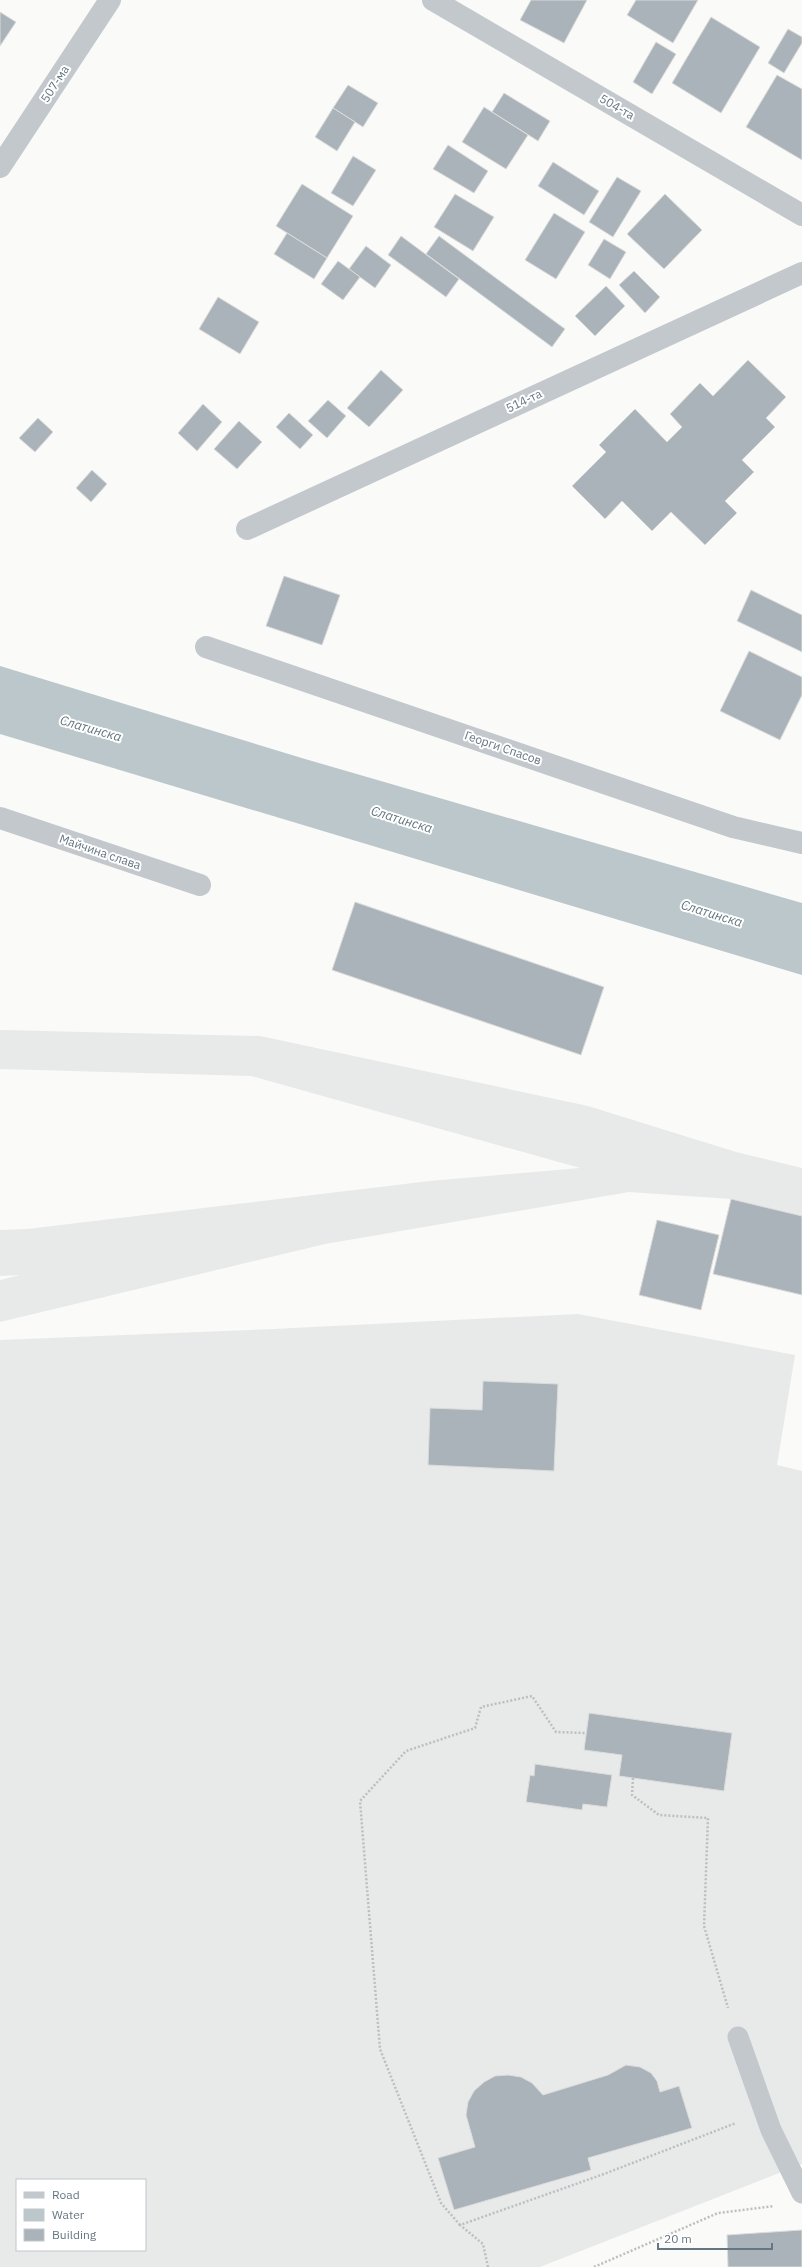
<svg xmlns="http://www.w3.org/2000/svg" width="802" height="2267" font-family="'IBM Plex Sans',sans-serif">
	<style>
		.built { fill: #e8e9e9; fill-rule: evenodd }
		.water { fill: #bbc7cb }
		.building { fill: #aab3b9; stroke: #dcdcda }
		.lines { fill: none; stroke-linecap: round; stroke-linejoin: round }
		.path { stroke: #bbbfc2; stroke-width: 2.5; stroke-dasharray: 2 2; stroke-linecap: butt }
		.service { stroke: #c3c8cc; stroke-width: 21 }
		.minor { stroke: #c3c8cc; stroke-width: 22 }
		.labels { text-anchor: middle; stroke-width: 4; stroke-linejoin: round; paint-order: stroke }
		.street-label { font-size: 12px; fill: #657683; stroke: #fff }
		.water-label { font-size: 13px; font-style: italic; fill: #60757c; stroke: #fff }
	</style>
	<rect width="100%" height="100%" fill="#fafaf8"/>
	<g class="built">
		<path d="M0 1030 260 1036 588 1106 736 1152 802 1168V1216L731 1199 629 1192 325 1244 0 1322V1280L20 1275 0 1276V1230L27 1229 430 1181 580 1168 251 1076 0 1069Z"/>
		<path d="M578 1314 795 1355 777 1465 802 1471V2164L540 2267H0V1340L273 1329ZM17 2180H145V2250H17Z"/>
	</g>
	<path class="water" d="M0 666 305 759 802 903V975L0 734Z"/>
	<g class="building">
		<path d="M531 0H587L564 43 520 20Z"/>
		<path d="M636 0H698L673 43 627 15Z"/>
		<path d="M0 12 16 22 0 46Z"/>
		<path d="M711 17 760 47 721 113 672 83Z"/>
		<path d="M788 29 802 37V43L784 73 768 63Z"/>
		<path d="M656 42 676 54 652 94 633 82Z"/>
		<path d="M777 75 802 89V160L746 127Z"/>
		<path d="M348 85 378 103 363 127 333 108Z"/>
		<path d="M504 93 550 121 538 141 492 112Z"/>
		<path d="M484 107 528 135 506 169 462 142Z"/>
		<path d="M333 108 355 122 337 151 315 137Z"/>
		<path d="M448 145 488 171 474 193 433 169Z"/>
		<path d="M353 156 376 170 353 206 331 193Z"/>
		<path d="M553 162 599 191 584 215 538 186Z"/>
		<path d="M617 177 641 191 613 237 589 222Z"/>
		<path d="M302 184 353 216 327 258 276 226Z"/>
		<path d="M455 194 494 217 473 251 434 227Z"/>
		<path d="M665 194 702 230 664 269 627 234Z"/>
		<path d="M554 213 585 232 556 279 525 260Z"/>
		<path d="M287 233 327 258 314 279 274 254Z"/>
		<path d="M401 236 459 279 446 297 388 255Z"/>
		<path d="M439 236 565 329 552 347 426 254Z"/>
		<path d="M604 239 626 252 610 279 588 265Z"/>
		<path d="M366 246 391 265 375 288 349 269Z"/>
		<path d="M338 261 360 277 343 300 321 284Z"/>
		<path d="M634 271 660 297 645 313 619 285Z"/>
		<path d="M606 286 625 306 595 336 575 316Z"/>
		<path d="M218 297 259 322 240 354 199 329Z"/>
		<path d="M748 360 786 397 766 418 775 427 742 460 754 472 725 501 737 513 705 545 671 512 652 531 622 501 605 519 572 486 606 452 599 445 635 409 667 442 682 427 670 414 700 383 713 396Z"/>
		<path d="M381 370 403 390 369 427 347 408Z"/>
		<path d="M328 400 346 416 327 438 308 421Z"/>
		<path d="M203 404 222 422 197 451 178 433Z"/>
		<path d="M289 413 313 435 300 449 276 427Z"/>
		<path d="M38 418 53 432 35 452 19 438Z"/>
		<path d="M239 421 262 442 237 469 214 449Z"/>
		<path d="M92 470 107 484 91 502 76 488Z"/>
		<path d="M284 576 340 595 322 645 266 626Z"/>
		<path d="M751 590 802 615V652L737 621Z"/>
		<path d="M749 651 802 677V695L780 740 720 711Z"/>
		<path d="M355 902 604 987 581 1055 332 970Z"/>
		<path d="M731 1199 802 1216V1295L713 1274Z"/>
		<path d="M657 1220 719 1235 701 1310 639 1295Z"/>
		<path d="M483 1381 558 1384 554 1471 428 1465 430 1408 482 1410Z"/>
		<path d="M589 1713 732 1733 724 1791 619 1776 622 1755 584 1750Z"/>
		<path d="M535 1764 612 1775 607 1807 583 1804 582 1810 526 1802 530 1775 534 1776Z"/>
		<path d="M626 2065 640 2067 651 2073 657 2081 660 2092 679 2086 692 2128 588 2158 591 2170 454 2210 438 2158 475 2147 466 2115 468 2102 474 2091 484 2082 495 2076 508 2075 521 2077 532 2083 543 2095 608 2075Z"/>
		<path d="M802 2230V2267H728L727 2235Z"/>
	</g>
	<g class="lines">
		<g class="path">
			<path d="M633 1778 632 1795 659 1815 708 1818 704 1926 728 2008"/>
			<path d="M460 2225 441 2203 380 2049 360 1801 406 1751 475 1728 481 1707 532 1696 556 1732 585 1733"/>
			<path d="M488 2267 483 2244 460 2225 604 2174 736 2123"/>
			<path d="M594 2267 718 2213 774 2206"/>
		</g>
		<path class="service" d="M738 2037 771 2130 802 2193"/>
		<g class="minor">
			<path d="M433 0 802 215"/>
			<path d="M0 167 110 0"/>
			<path d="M247 529 802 273"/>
			<path d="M206 647 733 827 802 843"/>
			<path d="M0 818 200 885"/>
		</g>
	</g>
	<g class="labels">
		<g class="street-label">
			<text transform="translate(55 84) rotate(-57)" y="4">507-ма</text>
			<text transform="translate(617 107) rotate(30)" y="4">504-та</text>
			<text transform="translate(524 401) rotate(-25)" y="4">514-та</text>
			<text transform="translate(503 748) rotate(19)" y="4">Георги Спасов</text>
			<text transform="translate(100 852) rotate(19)" y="4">Майчина слава</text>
		</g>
		<g class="water-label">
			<text transform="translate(91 728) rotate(16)" y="5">Слатинска</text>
			<text transform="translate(402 819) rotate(17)" y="5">Слатинска</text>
			<text transform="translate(712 913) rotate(17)" y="5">Слатинска</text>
		</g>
	</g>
	<rect x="16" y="2179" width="130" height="72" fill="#ffffff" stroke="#c1c8cd"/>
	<rect x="24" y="2192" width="20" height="6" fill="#c3c8cc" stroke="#c1c8cd"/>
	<text x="52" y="2199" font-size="12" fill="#657683">Road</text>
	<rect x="24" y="2209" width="20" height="12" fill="#bbc7cb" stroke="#c1c8cd"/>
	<text x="52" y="2219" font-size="12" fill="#657683">Water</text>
	<rect x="24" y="2229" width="20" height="12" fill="#aab3b9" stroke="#c1c8cd"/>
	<text x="52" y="2239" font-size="12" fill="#657683">Building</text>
	<path d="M658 2243v6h114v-6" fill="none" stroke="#657683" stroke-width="2"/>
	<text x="664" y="2243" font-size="12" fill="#657683" stroke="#ffffff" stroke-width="3" paint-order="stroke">20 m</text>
</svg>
